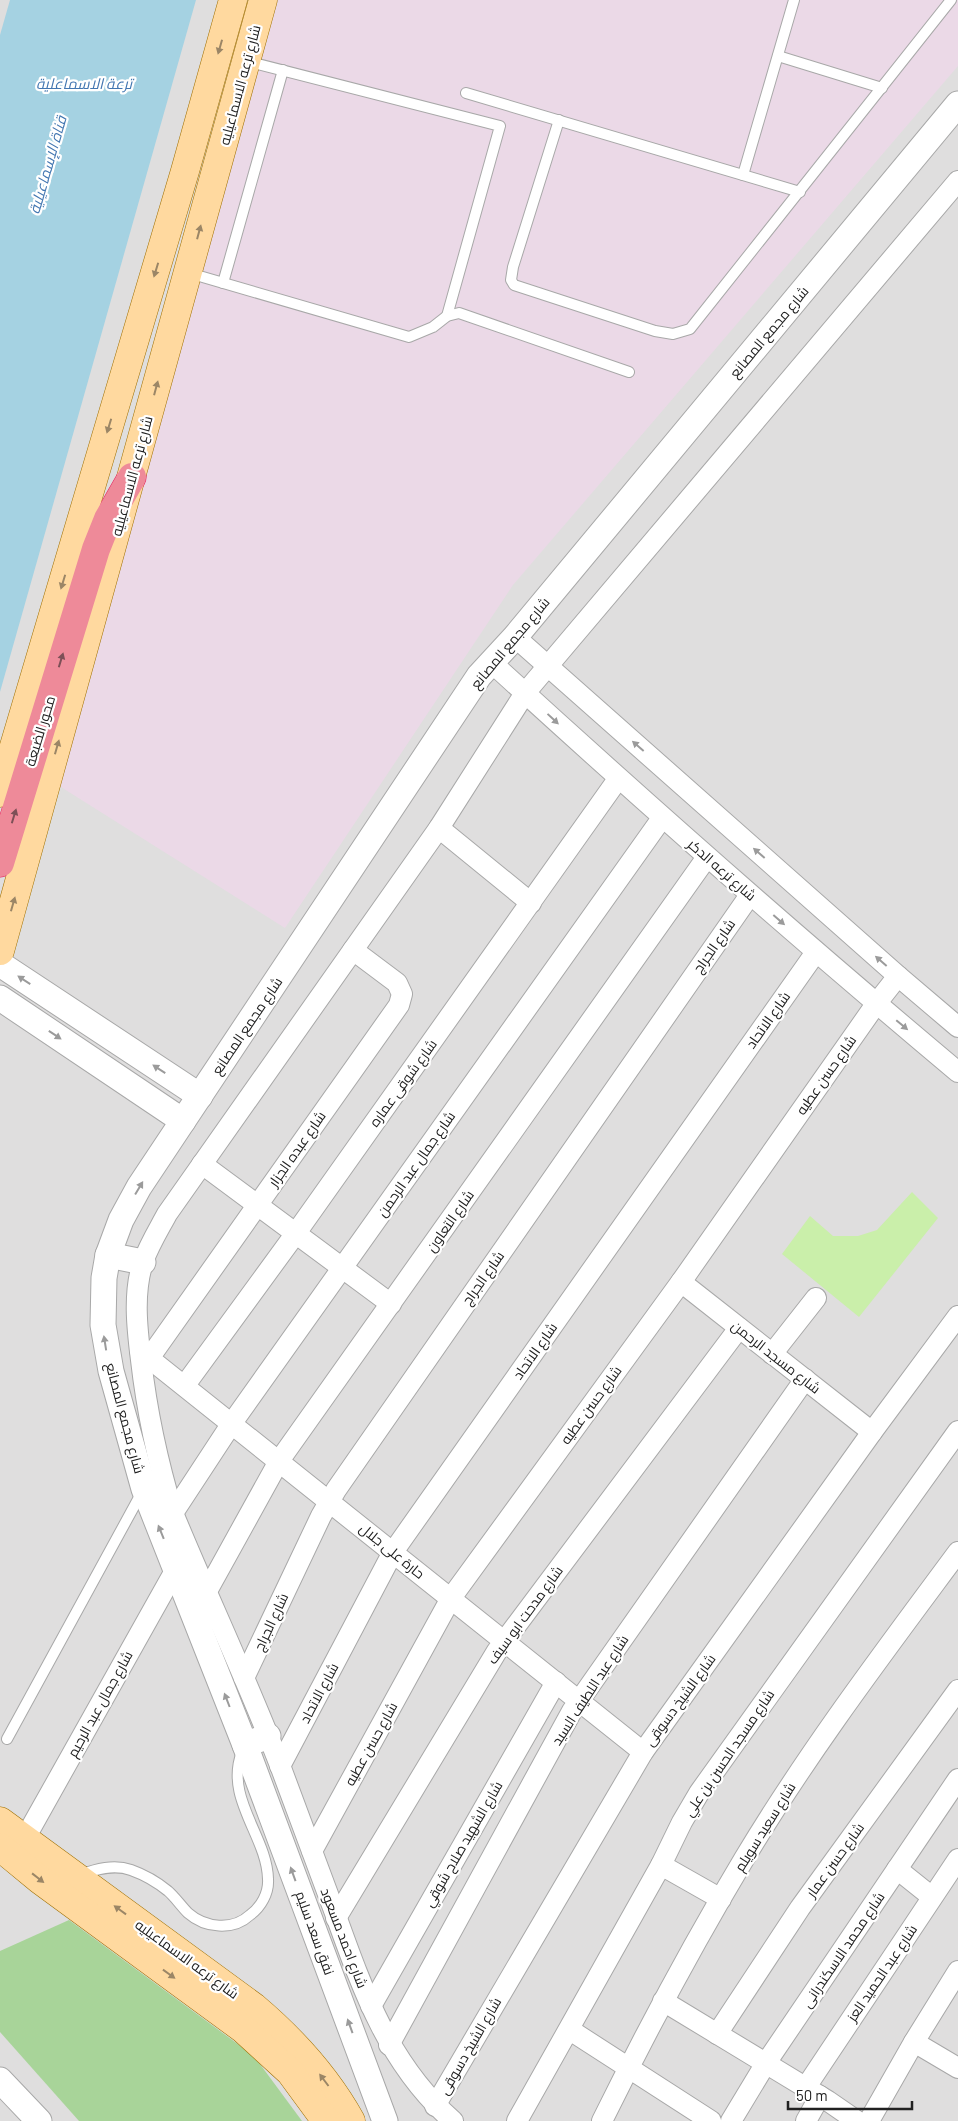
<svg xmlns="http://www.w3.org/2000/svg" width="958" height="2121" font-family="Barlow,Cairo,sans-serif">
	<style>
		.residential { fill: #dfdede }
		.industrial { fill: #ebd9e7 }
		.grass { fill: #caefaa }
		.forest { fill: #a8d499 }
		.water { fill: #a5d2e2 }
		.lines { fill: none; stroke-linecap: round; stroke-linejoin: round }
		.service-casing { stroke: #a8a8a8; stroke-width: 12 }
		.minor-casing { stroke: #a8a8a8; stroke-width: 22 }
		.tertiary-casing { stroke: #a8a8a8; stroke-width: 27 }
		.primary-casing { stroke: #9e6f00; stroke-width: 29 }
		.motorway-casing { stroke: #e81c5b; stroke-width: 29 }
		.service { stroke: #fff; stroke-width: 10 }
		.minor { stroke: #fff; stroke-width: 20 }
		.tertiary { stroke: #fff; stroke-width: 25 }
		.primary { stroke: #ffd99f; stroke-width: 28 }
		.motorway { stroke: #ee8a99; stroke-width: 28 }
		.oneway { fill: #9b8666 }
		.oneway2 { fill: #7d5057 }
		.oneway3 { fill: #9b9b9b }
		.labels { text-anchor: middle; stroke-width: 4.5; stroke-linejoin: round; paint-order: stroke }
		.street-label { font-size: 14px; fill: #212121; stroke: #fff }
		.water-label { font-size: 15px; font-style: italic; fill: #4276b1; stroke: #fff }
	</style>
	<rect width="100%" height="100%" fill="#f2efe7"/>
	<rect class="residential" x="0" y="0" width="958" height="2121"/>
	<path class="industrial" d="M275 0H958V66L513 585 285 928 53 782Z"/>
	<path class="grass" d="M912 1192 938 1218 859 1317 782 1254 810 1216 833 1236H858L877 1230Z"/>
	<path class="forest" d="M69 1920 254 2056 302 2121H79L0 2032V1951Z"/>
	<path class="water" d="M10 0H196L0 692V35Z"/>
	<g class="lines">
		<defs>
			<g id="service">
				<path d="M778 56 882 88"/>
				<path d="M246 61 500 126 447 316"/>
				<path d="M466 93 800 192"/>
				<path d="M559 120 513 267 511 280 514 285 655 331 673 334 690 329 951 0"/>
				<path d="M743 175 794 0"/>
				<path d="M189 273 409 337 433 327 447 316 459 313 629 372"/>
				<path d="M223 283 283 70"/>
				<path d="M7 1739 142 1492"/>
				<path d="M80 1875C96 1869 114 1864 131 1870 145 1875 157 1882 168 1891 175 1897 181 1906 188 1913 205 1928 233 1931 250 1915 261 1907 269 1893 268 1879 267 1836 224 1798 242 1752"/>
			</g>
			<g id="minor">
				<path d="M515 637 898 976 958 1027"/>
				<path d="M491 662C644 802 799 939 958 1072"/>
				<path d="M439 828 531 903"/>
				<path d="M202 1164 391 1304"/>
				<path d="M681 1282 872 1432"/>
				<path d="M140 1351 643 1752"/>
				<path d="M772 1354 816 1298"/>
				<path d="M150 1357 399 1005 402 994 397 983 353 950"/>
				<path d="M185 1385 296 1233 618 779"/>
				<path d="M173 1513 232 1423 662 818"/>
				<path d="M206 1593 279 1461 707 857"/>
				<path d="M244 1678 321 1516 336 1490 750 895"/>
				<path d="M280 1766 393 1552 816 952"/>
				<path d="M24 1840 176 1569"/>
				<path d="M312 1851 451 1598 681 1282 876 1004 898 976"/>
				<path d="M661 1865 721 1899"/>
				<path d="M897 1869 932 1897"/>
				<path d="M336 1918 497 1651 739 1328"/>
				<path d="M663 2001 828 2101 857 2121"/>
				<path d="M371 2006 556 1682"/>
				<path d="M570 2030 711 2121"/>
				<path d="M717 2034 800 1908 958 1690"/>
				<path d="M914 2042 958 2068"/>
				<path d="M389 2045 572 1711 805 1379"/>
				<path d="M806 2087 958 1859"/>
				<path d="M435 2106 643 1752 872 1432 958 1316"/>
				<path d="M453 2121C389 2065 363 1991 335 1913 317 1865 299 1816 281 1768 248 1682 208 1598 173 1513 158 1463 147 1413 141 1360 137 1328 133 1293 143 1262 149 1245 159 1229 167 1214L439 828 525 693 958 181"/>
				<path d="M517 2121 661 1865 682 1822 699 1793 958 1431"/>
				<path d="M602 2121C646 2032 693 1944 744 1859 808 1752 884 1652 958 1552"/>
				<path d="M731 2121 766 2063 958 1779"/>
				<path d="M806 2121 820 2096"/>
				<path d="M869 2121 914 2042 958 1971"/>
			</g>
			<g id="tertiary">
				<path d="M0 964 200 1096"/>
				<path d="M0 998 183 1121"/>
				<path d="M108 1255 143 1262"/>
				<path d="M245 1745 268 1736"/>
				<path d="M0 2080 39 2121"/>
				<path d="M385 2121 245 1745 144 1489 111 1371 103 1325 104 1278 108 1255 121 1220 139 1187 479 676 515 637 958 104"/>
			</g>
			<g id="primary">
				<path d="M0 793 185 171 233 0"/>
				<path d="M0 951 263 0"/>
				<path d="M0 1821 254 2007C293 2040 326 2076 351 2121"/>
				<path d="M0 1847 40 1880 243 2029 290 2072 326 2121"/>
			</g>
			<path id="motorway" d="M0 863 96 549 108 519 132 477"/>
		</defs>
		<use href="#service" class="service-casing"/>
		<use href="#minor" class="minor-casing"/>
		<use href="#tertiary" class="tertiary-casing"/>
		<use href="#primary" class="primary-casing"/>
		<use href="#motorway" class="motorway-casing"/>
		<use href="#service" class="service"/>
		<use href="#minor" class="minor"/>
		<use href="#tertiary" class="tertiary"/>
		<use href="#primary" class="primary"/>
		<use href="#motorway" class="motorway"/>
	</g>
	<defs><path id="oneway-solid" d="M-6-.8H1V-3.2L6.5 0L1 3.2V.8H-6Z" transform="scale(1.25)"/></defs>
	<g class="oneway">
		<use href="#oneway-solid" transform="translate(220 47) rotate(106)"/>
		<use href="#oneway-solid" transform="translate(199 232) rotate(-75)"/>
		<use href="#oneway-solid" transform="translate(156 270) rotate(107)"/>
		<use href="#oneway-solid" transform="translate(156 388) rotate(-75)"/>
		<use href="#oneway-solid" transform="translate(109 426) rotate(107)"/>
		<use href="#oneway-solid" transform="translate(63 582) rotate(107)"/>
		<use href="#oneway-solid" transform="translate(57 747) rotate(-74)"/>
		<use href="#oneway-solid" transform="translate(13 904) rotate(-74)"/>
		<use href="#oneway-solid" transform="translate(38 1878) rotate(38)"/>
		<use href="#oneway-solid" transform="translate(120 1910) rotate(-144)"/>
		<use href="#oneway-solid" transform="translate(169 1974) rotate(36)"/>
		<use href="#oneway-solid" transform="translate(324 2080) rotate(-127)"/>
	</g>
	<g class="oneway2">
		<use href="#oneway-solid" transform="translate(61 660) rotate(-73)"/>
		<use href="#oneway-solid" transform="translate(14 816) rotate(-73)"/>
	</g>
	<g class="oneway3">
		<use href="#oneway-solid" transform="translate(553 719) rotate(43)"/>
		<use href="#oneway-solid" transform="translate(638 746) rotate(-139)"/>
		<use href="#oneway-solid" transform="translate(759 853) rotate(-139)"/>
		<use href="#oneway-solid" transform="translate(779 920) rotate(41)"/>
		<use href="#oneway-solid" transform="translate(881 961) rotate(-139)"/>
		<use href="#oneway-solid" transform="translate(24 980) rotate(-147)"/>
		<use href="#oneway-solid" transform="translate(902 1025) rotate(40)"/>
		<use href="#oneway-solid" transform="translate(55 1035) rotate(34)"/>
		<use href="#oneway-solid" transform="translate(159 1069) rotate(-147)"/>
		<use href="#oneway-solid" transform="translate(139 1188) rotate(-59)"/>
		<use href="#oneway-solid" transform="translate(105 1343) rotate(-99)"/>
		<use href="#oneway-solid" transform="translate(161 1532) rotate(-112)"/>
		<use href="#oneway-solid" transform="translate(227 1700) rotate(-111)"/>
		<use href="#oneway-solid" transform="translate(293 1874) rotate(-110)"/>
		<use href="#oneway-solid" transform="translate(350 2026) rotate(-110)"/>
	</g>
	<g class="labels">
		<g class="street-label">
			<text transform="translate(240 85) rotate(-75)" y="5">شارع ترعه الاسماعيليه</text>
			<text transform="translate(769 332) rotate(-50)" y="5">شارع مجمع المصانع</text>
			<text transform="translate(132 476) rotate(-75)" y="5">شارع ترعه الاسماعيليه</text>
			<text transform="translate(510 643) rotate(-50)" y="5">شارع مجمع المصانع</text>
			<text transform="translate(40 731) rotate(-73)" y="5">محور الضبعة</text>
			<text transform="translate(722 870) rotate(41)" y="5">شارع ترعه الدكر</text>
			<text transform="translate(714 946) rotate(-55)" y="5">شارع الجراج</text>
			<text transform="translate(768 1020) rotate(-55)" y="5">شارع الاتحاد</text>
			<text transform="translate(247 1026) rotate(-56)" y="5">شارع مجمع المصانع</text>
			<text transform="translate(826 1075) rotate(-55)" y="5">شارع حسن عطيه</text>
			<text transform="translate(403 1083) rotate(-54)" y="5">شارع شوقى عماره</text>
			<text transform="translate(297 1149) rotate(-55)" y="5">شارع عبده الجزار</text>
			<text transform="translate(416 1164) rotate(-55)" y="5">شارع جمال عبد الرحمن</text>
			<text transform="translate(450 1221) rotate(-55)" y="5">شارع التعاون</text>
			<text transform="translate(483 1278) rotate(-55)" y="5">شارع الجراج</text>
			<text transform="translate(535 1351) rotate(-55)" y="5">شارع الاتحاد</text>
			<text transform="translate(776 1357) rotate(38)" y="5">شارع مسجد الرحمن</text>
			<text transform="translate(591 1405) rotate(-54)" y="5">شارع حسن عطيه</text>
			<text transform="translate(125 1418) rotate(75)" y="5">شارع مجمع المصانع</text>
			<text transform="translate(392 1551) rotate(39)" y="5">حارة على جلال</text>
			<text transform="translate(525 1615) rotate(-54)" y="5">شارع مدحت ابو سيف</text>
			<text transform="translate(271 1622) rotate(-65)" y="5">شارع الجراج</text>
			<text transform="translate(590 1690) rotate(-57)" y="5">شارع عبد اللطيف السيد</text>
			<text transform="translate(319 1693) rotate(-62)" y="5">شارع الاتحاد</text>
			<text transform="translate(680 1700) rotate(-54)" y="5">شارع الشيخ دسوقى</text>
			<text transform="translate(100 1704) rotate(-61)" y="5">شارع جمال عبد الرحيم</text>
			<text transform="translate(371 1744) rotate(-61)" y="5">شارع حسن عطيه</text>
			<text transform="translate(729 1753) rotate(-56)" y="5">شارع مسجد الحسن بن علي</text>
			<text transform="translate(765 1827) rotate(-58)" y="5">شارع سعيد سويلم</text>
			<text transform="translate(463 1844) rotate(-60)" y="5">شارع الشهيد صلاح شوقي</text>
			<text transform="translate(835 1860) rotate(-54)" y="5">شارع حسن عمار</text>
			<text transform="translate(315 1933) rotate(70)" y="5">نفق سعد سليم</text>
			<text transform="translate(344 1938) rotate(69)" y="5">شارع احمد مسعود</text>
			<text transform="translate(843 1950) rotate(-56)" y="5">شارع محمد الاسكندرانى</text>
			<text transform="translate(187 1959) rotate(36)" y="5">شارع ترعه الاسماعيليه</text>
			<text transform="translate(882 1973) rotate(-56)" y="5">شارع عبد الحميد العز</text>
			<text transform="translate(470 2046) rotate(-60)" y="5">شارع الشيخ دسوقى</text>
		</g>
		<g class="water-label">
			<text x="84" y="89">ترعة الاسماعلية</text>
			<text transform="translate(48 165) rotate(-74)" y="5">قناة الإسماعيلية</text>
		</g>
	</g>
	<path d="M788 2101v8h124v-8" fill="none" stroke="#212121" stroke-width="2.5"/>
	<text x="796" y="2101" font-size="15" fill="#212121" stroke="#ffffff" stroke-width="4" paint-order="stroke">50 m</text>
</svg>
